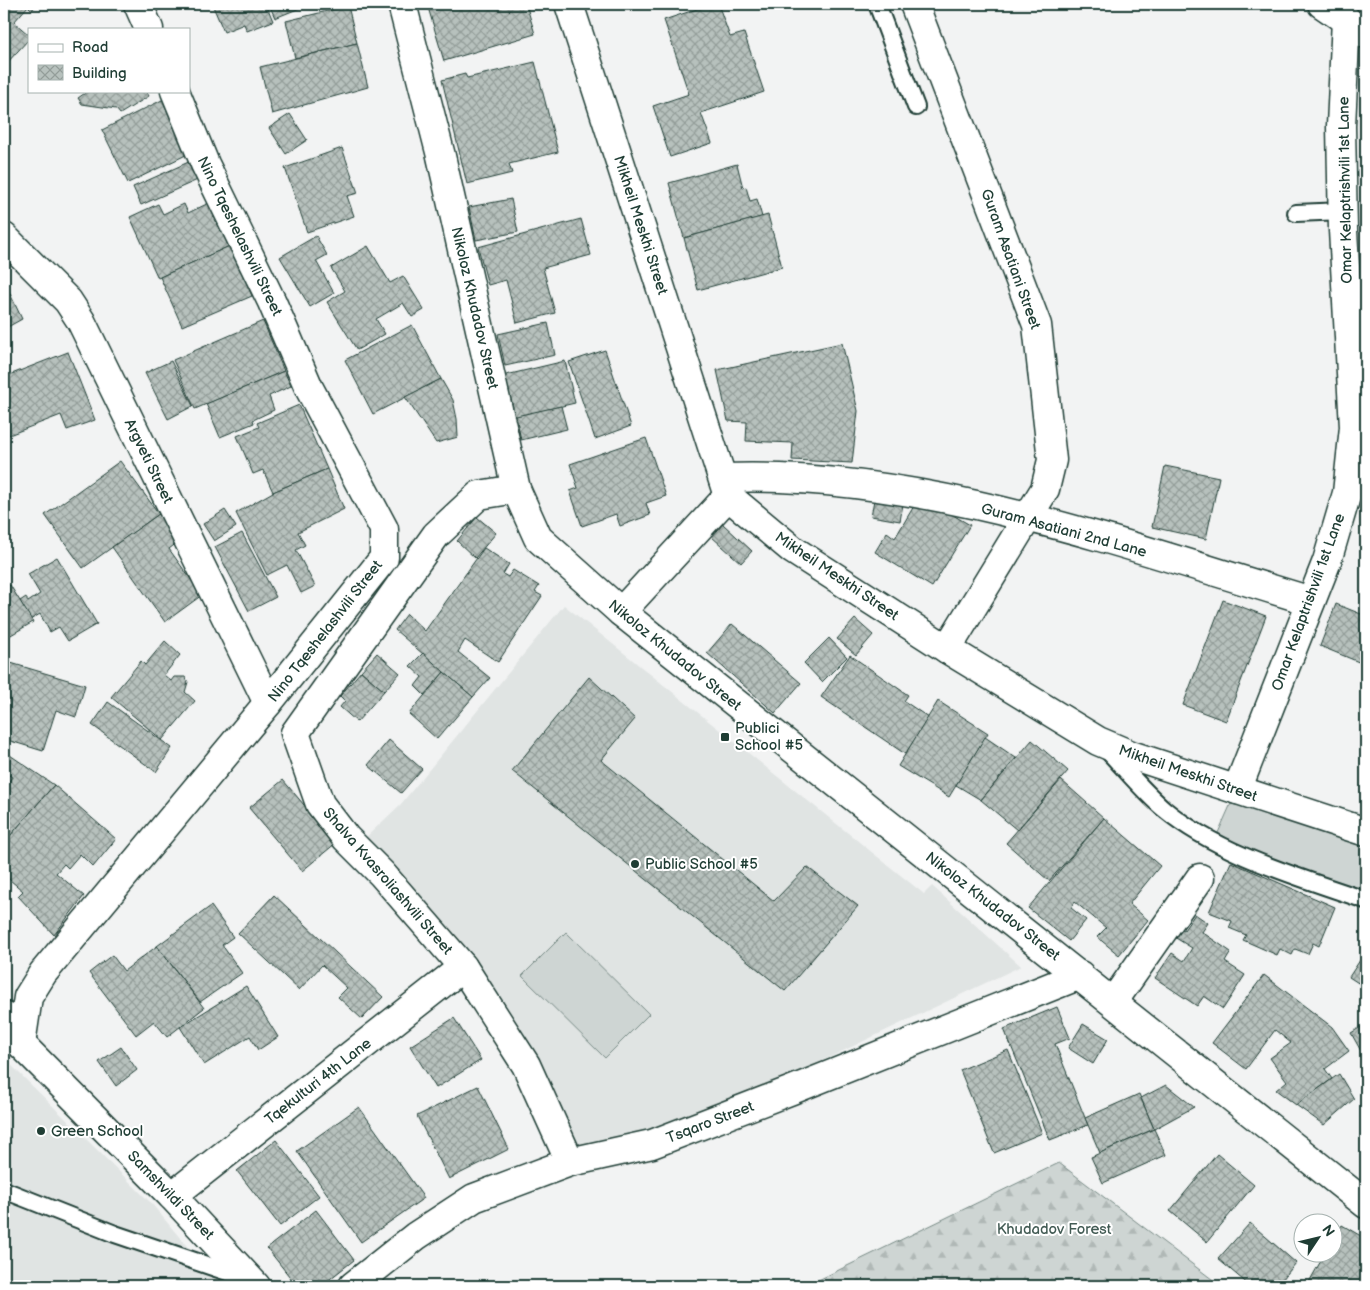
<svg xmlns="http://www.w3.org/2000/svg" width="1370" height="1290" font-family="'Balsamiq Sans',sans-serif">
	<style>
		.built { fill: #e0e4e3 }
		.grass { fill: #ced5d3; stroke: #768984 }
		.forest { fill: url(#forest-firs); stroke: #768984 }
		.building { fill: url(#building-cross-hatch); stroke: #1f3d34 }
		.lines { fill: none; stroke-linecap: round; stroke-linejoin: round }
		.service-casing { stroke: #1f3d34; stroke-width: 20 }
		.minor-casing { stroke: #1f3d34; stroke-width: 31 }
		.tertiary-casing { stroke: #1f3d34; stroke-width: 31 }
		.secondary-casing { stroke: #1f3d34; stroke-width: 31 }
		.service { stroke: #fff; stroke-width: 16 }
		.minor { stroke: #fff; stroke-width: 28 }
		.tertiary { stroke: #fff; stroke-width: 28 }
		.secondary { stroke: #fff; stroke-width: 28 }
		.poi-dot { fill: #1f3d34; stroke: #fff; stroke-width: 2 }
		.labels { text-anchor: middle; stroke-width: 4; stroke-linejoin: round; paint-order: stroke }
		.street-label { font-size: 15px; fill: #1f3d34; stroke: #fff }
		.poi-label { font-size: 15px; fill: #1f3d34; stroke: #fff; text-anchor: start }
		.park-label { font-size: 15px; fill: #425b54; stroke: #fff }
	</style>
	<defs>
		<pattern id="forest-firs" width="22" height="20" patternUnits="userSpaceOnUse" patternTransform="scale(1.25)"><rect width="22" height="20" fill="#ced5d3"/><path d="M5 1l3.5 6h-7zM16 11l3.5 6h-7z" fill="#b0b8b6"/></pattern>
		<pattern id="building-cross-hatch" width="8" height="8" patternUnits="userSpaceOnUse" patternTransform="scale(1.25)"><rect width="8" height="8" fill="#b7c1bd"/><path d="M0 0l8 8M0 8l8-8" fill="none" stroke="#949e9a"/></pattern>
	</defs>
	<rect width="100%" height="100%" fill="#f2f3f3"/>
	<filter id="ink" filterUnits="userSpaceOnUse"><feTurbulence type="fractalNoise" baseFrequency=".02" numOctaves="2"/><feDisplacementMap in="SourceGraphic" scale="10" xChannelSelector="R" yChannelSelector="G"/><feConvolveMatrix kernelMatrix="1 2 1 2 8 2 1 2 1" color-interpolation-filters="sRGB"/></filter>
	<g filter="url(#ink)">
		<g class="built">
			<path d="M564 605 924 894 932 886 1021 966 734 1103 579 1150 475 958 361 842 401 804Z"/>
			<path d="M4 1058 151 1203 220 1286H4Z"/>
		</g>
		<g class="grass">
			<path d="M1237 790 1366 832V901L1214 842Z"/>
			<path d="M566 932 649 1014 605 1058 522 976Z"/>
		</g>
		<path class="forest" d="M1059 1163 1221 1286H806Z"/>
		<g class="building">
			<path d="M4 4H37L32 10 28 6 14 22 29 35V39L6 64 4 62Z"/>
			<path d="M212 4H266L273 21 247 31 244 24 224 32Z"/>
			<path d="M269 4H310L275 18Z"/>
			<path d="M427 4H526L535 34 444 61Z"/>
			<path d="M712 4H718L730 37 744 33 764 92 701 113 712 143 670 157 653 106 689 94 664 20Z"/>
			<path d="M348 6 357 43 295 58 286 21Z"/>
			<path d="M357 43 368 87 272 114 260 67Z"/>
			<path d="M535 62 558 152 509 164 512 173 467 184 442 80 465 74 467 78Z"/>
			<path d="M88 91H146L149 96 120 114 116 109 82 104 78 98Z"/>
			<path d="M164 99 190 153 128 183 102 130Z"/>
			<path d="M290 114 307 140 286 154 269 128Z"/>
			<path d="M342 148 358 193 347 196 354 216 307 232 285 168Z"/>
			<path d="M193 160 202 178 141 205 133 187Z"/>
			<path d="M737 164 743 188 746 187 750 201 757 199 762 217 684 238 669 183Z"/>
			<path d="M511 199 518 232 476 240 469 207Z"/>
			<path d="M213 201 232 245 158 278 130 217 158 204 163 214 184 204 188 213Z"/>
			<path d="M768 215 782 267 698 290 684 238Z"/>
			<path d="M581 219 591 255 543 268 555 313 517 323 506 280 488 285 478 247Z"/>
			<path d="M316 236 327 255 316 261 334 293 310 307 280 257Z"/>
			<path d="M232 245 252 296 182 326 160 277Z"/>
			<path d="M368 246 390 283 403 276 424 310 412 317 403 303 376 319 385 334 357 350 327 302 345 291 331 268Z"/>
			<path d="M4 281 22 319 4 329Z"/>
			<path d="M263 321 284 371 195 409 173 360Z"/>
			<path d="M548 323 555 355 505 366 498 334Z"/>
			<path d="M412 325 441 379 373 414 345 360Z"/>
			<path d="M842 343 858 411 852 463 792 460 793 443 746 441 747 422 728 421 717 370Z"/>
			<path d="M605 350 631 426 595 439 569 362Z"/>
			<path d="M68 352 95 420 67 430 61 415 9 435 4 421V377Z"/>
			<path d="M171 361 193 406 168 419 145 373Z"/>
			<path d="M565 361 575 403 511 418 502 376Z"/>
			<path d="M284 371 291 386 269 396 274 410 253 420 254 423 220 437 206 404Z"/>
			<path d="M441 379 453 400 457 419 458 437 436 443 405 397Z"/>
			<path d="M299 405 327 469 273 492 263 470 253 474 237 436 259 427 257 423Z"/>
			<path d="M561 406 567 429 521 440 516 416Z"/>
			<path d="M646 438 666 496 646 503 650 515 620 526 616 514 582 526 570 491 578 488 570 464Z"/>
			<path d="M120 461 159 514 83 568 45 515Z"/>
			<path d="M1165 466 1219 477 1206 539 1152 527Z"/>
			<path d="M327 469 344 509 298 532 305 545 296 550 315 586 301 593 287 565 267 575 236 513 273 492Z"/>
			<path d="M874 500 903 504 900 521 871 516Z"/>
			<path d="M914 506 946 511 970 525 932 587 875 552 887 532 895 538Z"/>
			<path d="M225 510 236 527 214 541 203 524Z"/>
			<path d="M159 514 178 542 169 549 202 595 165 622 112 547Z"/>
			<path d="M477 517 496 533 475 558 457 541Z"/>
			<path d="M723 524 752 551 741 563 712 537Z"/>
			<path d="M242 533 276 597 249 611 215 547Z"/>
			<path d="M484 548 509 564 503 574 508 577 513 570 539 586 535 592 542 596 498 662 465 640 458 652 490 678 473 697 395 630 407 614 425 631Z"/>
			<path d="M57 557 97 624 68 641 59 627 50 632 40 614 30 620 20 601 26 597 28 602 40 594 28 574Z"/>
			<path d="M10 585 33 622 4 639V590Z"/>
			<path d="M1223 600 1266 616 1226 721 1183 705Z"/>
			<path d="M1336 604 1366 616V665L1320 646Z"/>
			<path d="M855 619 873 635 856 655 837 639Z"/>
			<path d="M732 624 801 683 775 713 707 653Z"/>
			<path d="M829 638 847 657 822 682 804 663Z"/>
			<path d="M165 641 180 655 164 675 171 681 174 677H185L188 682 185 692 195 701 162 740 111 697 141 661 145 665Z"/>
			<path d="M377 653 400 673 384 691 361 671Z"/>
			<path d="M423 653 444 672 424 695 415 686 422 677 410 666Z"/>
			<path d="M850 655 908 695 904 701 929 718 905 754 821 697Z"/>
			<path d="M4 661 85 685 76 717 56 710 43 751 4 739Z"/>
			<path d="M361 671 384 691 357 722 340 707 345 701 340 696Z"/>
			<path d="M444 672 473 697 437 739 409 714Z"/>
			<path d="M589 677 635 719 601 760 774 901 807 867 858 906 785 991 512 771Z"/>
			<path d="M938 701 988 733 949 797 898 766Z"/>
			<path d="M108 702 172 748 156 772 92 725Z"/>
			<path d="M985 737 1016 758 981 800 956 785Z"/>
			<path d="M389 740 422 769 401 793 368 765Z"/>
			<path d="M1032 740 1068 771 1017 830 981 800Z"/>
			<path d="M4 751 54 785 4 843V788L12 777 4 772Z"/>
			<path d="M283 780 336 843 302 871 249 808Z"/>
			<path d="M1061 780 1104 818 1049 881 1006 843Z"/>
			<path d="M54 785 116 839 93 867 80 854 68 868 64 864 56 873 84 896 54 935 18 896 23 891 4 875V843Z"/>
			<path d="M1104 818 1160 866 1129 904 1148 920 1119 955 1097 937 1106 928 1075 902 1071 908 1086 920 1069 941 1028 908Z"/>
			<path d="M1231 862 1335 907 1319 946 1313 943 1308 954 1295 949 1292 955 1280 949 1277 955 1243 940 1246 935 1229 928 1232 921 1209 912Z"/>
			<path d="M274 895 383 997 362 1019 338 997 347 988 322 965 299 990 238 933Z"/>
			<path d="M211 906 233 937 222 945 242 973 200 1002 157 946Z"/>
			<path d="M1195 914 1208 923 1202 932 1231 952 1225 962 1245 975 1223 1009 1204 996 1197 1006 1155 978 1172 953 1184 961 1192 948 1171 935 1177 926 1184 930Z"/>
			<path d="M157 946 204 1008 167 1037 154 1021 136 1035 89 973 112 955 124 971Z"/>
			<path d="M1366 951V988L1349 977Z"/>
			<path d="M1264 975 1332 1027 1349 1051 1325 1069 1332 1079 1296 1105 1276 1090 1287 1081 1270 1058 1291 1043 1275 1030 1246 1069 1212 1043Z"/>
			<path d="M246 986 278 1037 258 1050 250 1036 204 1065 180 1027Z"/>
			<path d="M1057 1007 1070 1038 1055 1044 1088 1125 1050 1140 1004 1029Z"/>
			<path d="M454 1018 481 1060 436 1088 410 1046Z"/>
			<path d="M1083 1024 1108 1039 1093 1064 1068 1048Z"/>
			<path d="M1366 1024V1060L1351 1033Z"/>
			<path d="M121 1047 137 1070 116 1086 99 1062Z"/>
			<path d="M1008 1050 1042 1133 994 1153 960 1070Z"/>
			<path d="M1339 1074 1354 1099 1324 1125 1296 1105Z"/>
			<path d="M1166 1085 1194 1107 1154 1129 1141 1098Z"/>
			<path d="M478 1086 509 1149 449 1179 417 1116Z"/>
			<path d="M1139 1094 1154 1129 1100 1153 1085 1118Z"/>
			<path d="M359 1107 424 1198 361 1242 297 1151Z"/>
			<path d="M1154 1129 1166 1155 1103 1183 1091 1157Z"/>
			<path d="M276 1140 319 1196 280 1226 237 1171Z"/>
			<path d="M1217 1154 1254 1185 1207 1242 1170 1211Z"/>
			<path d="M316 1210 354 1260 321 1286H297L267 1248Z"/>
			<path d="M1250 1223 1296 1263 1277 1286H1250L1218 1259Z"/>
			<path d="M1342 1225 1366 1239V1286H1316L1309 1282 1326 1252H1332V1241Z"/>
		</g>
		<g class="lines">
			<defs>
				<g id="service">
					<path d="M877 4 916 107"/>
					<path d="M1296 213 1343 211"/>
					<path d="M1108 751C1126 770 1144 792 1164 809 1218 854 1299 877 1365 900"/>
					<path d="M4 1190 115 1234 242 1277"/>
				</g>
				<g id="minor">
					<path d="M138 4 149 29"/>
					<path d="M569 4 728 496 793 550 947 649 1098 741 1131 755 1366 832"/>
					<path d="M914 4 1037 325 1052 460 1045 489 947 649"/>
					<path d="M1322 4 1366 34"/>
					<path d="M4 237 68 301 81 321 268 703"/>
					<path d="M723 478C920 470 1123 545 1311 601"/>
					<path d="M516 489 479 495 436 535 295 733 320 804 346 838 382 874 463 967 526 1065 570 1162"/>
					<path d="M621 612 728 496"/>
					<path d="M1237 790 1327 561 1347 493 1354 427 1343 230 1341 126 1346 19"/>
					<path d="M1113 1002 1200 878"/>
					<path d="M4 1016 21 1044 172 1196 256 1286"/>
					<path d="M21 1044 28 997 43 973 268 703 384 558V529L309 388 272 302 205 164 175 91"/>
					<path d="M172 1196 463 967"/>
				</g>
				<path id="tertiary" d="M353 1286 416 1236 474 1198 570 1162 652 1144 792 1090 1080 975"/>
				<path id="secondary" d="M402 4 441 156 516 489 538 538 621 612 1366 1204"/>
			</defs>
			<use href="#service" class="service-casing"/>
			<use href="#minor" class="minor-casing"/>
			<use href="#tertiary" class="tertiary-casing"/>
			<use href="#secondary" class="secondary-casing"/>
			<use href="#service" class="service"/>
			<use href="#minor" class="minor"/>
			<use href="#tertiary" class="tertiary"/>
			<use href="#secondary" class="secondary"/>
		</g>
	</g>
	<g class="poi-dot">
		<rect x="720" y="732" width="10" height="10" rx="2.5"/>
		<circle cx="635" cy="864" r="5"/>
		<circle cx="41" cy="1131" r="5"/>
	</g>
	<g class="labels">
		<g class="street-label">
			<text transform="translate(1345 190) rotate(-91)" y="5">Omar Kelaptrishvili 1st Lane</text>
			<text transform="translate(641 225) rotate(72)" y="5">Mikheil Meskhi Street</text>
			<text transform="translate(240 236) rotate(64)" y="5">Nino Tqeshelashvili Street</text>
			<text transform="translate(1011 259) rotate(70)" y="5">Guram Asatiani Street</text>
			<text transform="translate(475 308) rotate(77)" y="5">Nikoloz Khudadov Street</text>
			<text transform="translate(149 461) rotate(64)" y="5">Argveti Street</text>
			<text transform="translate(1064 530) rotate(15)" y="5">Guram Asatiani 2nd Lane</text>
			<text transform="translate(837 576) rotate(34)" y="5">Mikheil Meskhi Street</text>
			<text transform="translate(1308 602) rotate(-70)" y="5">Omar Kelaptrishvili 1st Lane</text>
			<text transform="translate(325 631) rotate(-52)" y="5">Nino Tqeshelashvili Street</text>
			<text transform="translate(675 655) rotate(39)" y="5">Nikoloz Khudadov Street</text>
			<text transform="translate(1188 773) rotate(19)" y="5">Mikheil Meskhi Street</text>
			<text transform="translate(388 881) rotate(49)" y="5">Shalva Kvasroliashvili Street</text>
			<text transform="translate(993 906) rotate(38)" y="5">Nikoloz Khudadov Street</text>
			<text transform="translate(318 1081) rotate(-38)" y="5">Tqekulturi 4th Lane</text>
			<text transform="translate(710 1122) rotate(-21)" y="5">Tsqaro Street</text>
			<text transform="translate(171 1195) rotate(46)" y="5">Samshvildi Street</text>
		</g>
		<g class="poi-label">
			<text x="735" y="733">Publici<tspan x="735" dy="17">School #5</tspan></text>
			<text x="645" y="869">Public School #5</text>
			<text x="51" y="1136">Green School</text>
		</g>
		<g class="park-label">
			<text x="1054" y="1234">Khudadov Forest</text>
		</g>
	</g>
	<rect width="1370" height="1290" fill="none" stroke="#fff" stroke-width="20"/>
	<rect x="10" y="10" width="1350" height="1270" fill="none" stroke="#1f3d34" stroke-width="2" filter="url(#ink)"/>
	<rect x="28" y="28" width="162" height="65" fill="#ffffff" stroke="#a5b1ae"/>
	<rect x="38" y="44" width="25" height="8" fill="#ffffff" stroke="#a5b1ae"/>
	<text x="72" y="52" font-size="15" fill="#1f3d34">Road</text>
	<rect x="38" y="65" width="25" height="15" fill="url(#building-cross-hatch)" stroke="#a5b1ae"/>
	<text x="72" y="78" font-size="15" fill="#1f3d34">Building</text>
	<g transform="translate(1318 1238) rotate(55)"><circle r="24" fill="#ffffff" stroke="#a5b1ae"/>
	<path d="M0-4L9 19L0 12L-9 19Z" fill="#1f3d34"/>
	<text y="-8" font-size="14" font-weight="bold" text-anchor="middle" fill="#1f3d34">N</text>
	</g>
</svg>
